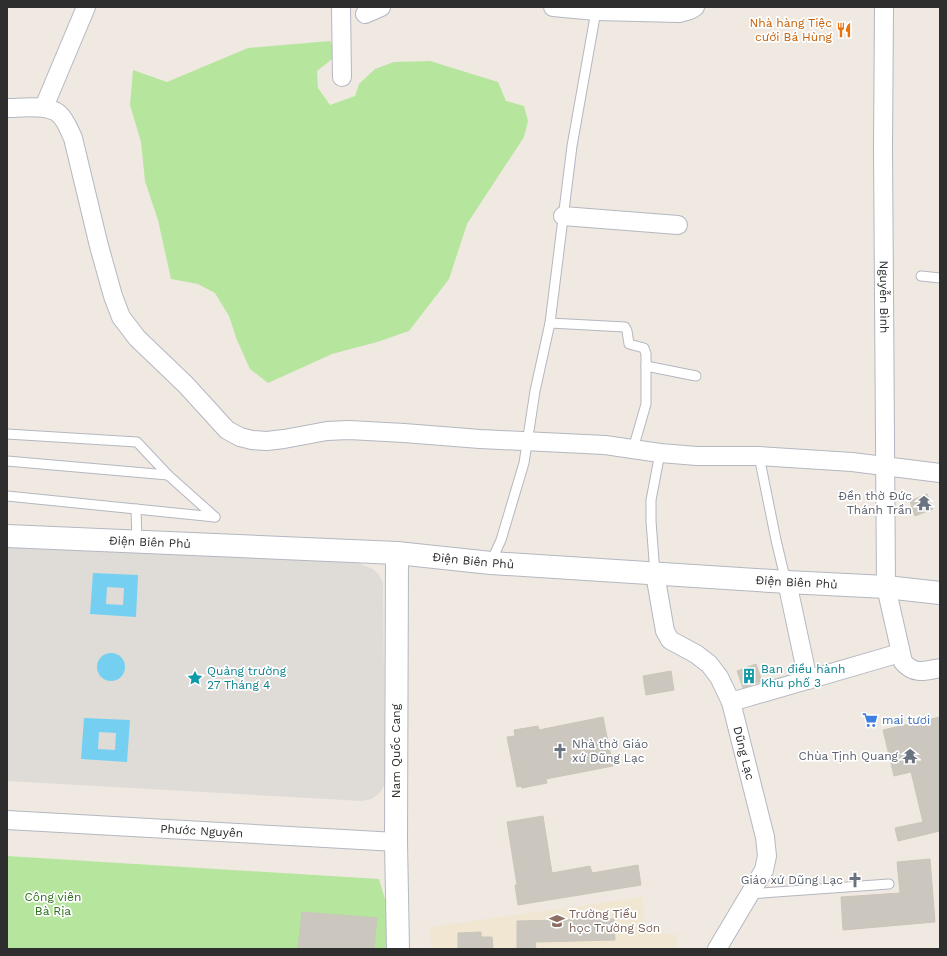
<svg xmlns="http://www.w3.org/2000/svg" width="947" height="956" font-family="'Work Sans',sans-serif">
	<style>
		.education { fill: #f0e6d1 }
		.green { fill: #b6e59e }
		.plaza { fill: #dfdcd8 }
		.water { fill: #75cff0; fill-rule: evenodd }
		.building { fill: #cbc7bf; stroke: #cbc5ba }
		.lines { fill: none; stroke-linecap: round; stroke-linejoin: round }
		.service-casing { stroke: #b4b7c1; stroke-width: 11 }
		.minor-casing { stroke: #b4b7c1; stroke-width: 20 }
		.tertiary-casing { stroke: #b4b7c1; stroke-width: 24 }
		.service { stroke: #fff; stroke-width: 9 }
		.minor { stroke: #fff; stroke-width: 18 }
		.tertiary { stroke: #fff; stroke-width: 22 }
		.labels { text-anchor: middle; stroke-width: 3.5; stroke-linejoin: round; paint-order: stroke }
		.food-label { font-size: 12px; fill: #c56008; stroke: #fff; text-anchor: end }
		.street-label { font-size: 12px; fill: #2e2e2e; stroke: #fff }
		.worship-label { font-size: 12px; fill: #5b616d; stroke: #fff; text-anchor: end }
		.culture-label { font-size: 12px; fill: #0d838f; stroke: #fff; text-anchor: start }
		.shop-label { font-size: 12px; fill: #366cbe; stroke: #fff; text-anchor: start }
		.park-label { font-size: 12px; fill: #2c6e1b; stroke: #fff }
		.education-label { font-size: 12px; fill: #785e54; stroke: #fff; text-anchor: start }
	</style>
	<rect width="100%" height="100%" fill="#efe9e1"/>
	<path class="education" d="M643 897 644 931 677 935 676 949H432L429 927Z"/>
	<g class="green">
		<path d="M330 41 337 55 317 71 318 88 330 105 355 96 359 84 375 69 394 62 430 61 498 82 506 101 524 106 528 121 524 137 467 224 449 279 409 331 377 342 332 354 268 383 250 369 237 340 229 316 215 293 198 284 171 279 158 220 145 181 141 142 130 105 133 70 167 82 248 48Z"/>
		<path d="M7 856 379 879 387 906 386 949H7Z"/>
	</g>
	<path class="plaza" d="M7 544 353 561 371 568 378 573 383 583 385 773 384 786 380 793 372 799 362 801 7 781Z"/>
	<g class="water">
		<path d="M93 573 138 575 136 617 90 614ZM107 587 124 588 123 605 106 604Z"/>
		<circle cx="111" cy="667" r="14"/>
		<path d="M84 718 130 720 127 762 81 759ZM99 732 116 733 115 750 98 749Z"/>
	</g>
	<g class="building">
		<path d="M927 494 933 509 915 516 910 501Z"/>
		<path d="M756 664 762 681 743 688 737 671Z"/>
		<path d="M671 671 674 690 646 695 643 676Z"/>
		<path d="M603 717 613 766 546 779 547 783 522 788 521 786 517 787 507 737 515 736 514 730 538 726 539 730Z"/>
		<path d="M940 717V831L898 841 895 828 923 822 911 772 894 776 883 730Z"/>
		<path d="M543 816 552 873 590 866 592 873 638 865 641 885 518 905 515 885H517L507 822Z"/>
		<path d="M930 859 935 922 843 930 841 897 900 893 897 862Z"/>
		<path d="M302 912 377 918 374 949H298Z"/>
		<path d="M614 919 615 940 535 942 536 949H517V921Z"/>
		<path d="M481 932V937H492L493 949H458V933Z"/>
	</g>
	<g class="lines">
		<defs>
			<g id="service">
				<path d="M921 276 940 278"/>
				<path d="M550 323 625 327 627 331 629 344 644 348 646 354V404L633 449"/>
				<path d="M646 366 696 376"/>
				<path d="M7 434 137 442 168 475 215 517"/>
				<path d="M759 456 776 540 786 582"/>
				<path d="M7 461 168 475"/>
				<path d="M7 496 215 517"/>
				<path d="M136 509 137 542"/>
				<path d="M491 562 501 540 524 463 535 391 550 323 572 146 596 11"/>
				<path d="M655 574 651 521V500L660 453"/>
				<path d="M749 894 889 884"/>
			</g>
			<g id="minor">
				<path d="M341 7 342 77"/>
				<path d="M553 7 596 11 679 13 690 10 695 7"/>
				<path id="s1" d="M884 7 883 147 886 587 903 662C914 675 925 671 940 668"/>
				<path d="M365 14 381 7"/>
				<path d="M44 107 86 7"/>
				<path d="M7 108C21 108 48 104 59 114 66 120 69 130 73 138L99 246 113 296 121 317 137 338 186 385 227 430 240 437 252 440 267 441 284 439 327 431 349 430 404 433 480 439 605 445 660 453 697 456H759L852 462 940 473"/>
				<path d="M563 216 678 225"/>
				<path id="s2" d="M655 574 665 631 670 640 696 654 709 664 719 677 731 702 765 837 767 856 764 870 717 949"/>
				<path d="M787 582 808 680"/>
				<path d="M731 702 900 653"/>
				<path id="s3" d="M7 820 396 842"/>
			</g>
			<g id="tertiary">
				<path id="s4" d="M7 536 397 553 491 563 787 582 886 587 940 593"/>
				<path d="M397 553 396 842 398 949"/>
			</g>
		</defs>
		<use href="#service" class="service-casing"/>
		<use href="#minor" class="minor-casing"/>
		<use href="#tertiary" class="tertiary-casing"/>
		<use href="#service" class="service"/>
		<use href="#minor" class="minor"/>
		<use href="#tertiary" class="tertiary"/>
	</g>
	<defs>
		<symbol id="restaurant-bare" viewBox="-9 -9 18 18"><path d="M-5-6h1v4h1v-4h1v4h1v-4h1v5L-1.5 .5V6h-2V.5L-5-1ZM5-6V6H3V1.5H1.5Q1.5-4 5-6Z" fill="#e8710a" stroke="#fff" stroke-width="2.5" paint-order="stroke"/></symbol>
		<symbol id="temple-bare" viewBox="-9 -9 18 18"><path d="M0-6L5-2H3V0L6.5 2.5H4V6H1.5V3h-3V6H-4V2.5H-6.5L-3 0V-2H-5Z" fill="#6b7280" stroke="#fff" stroke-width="2.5" paint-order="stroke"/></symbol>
		<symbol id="building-bare" viewBox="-9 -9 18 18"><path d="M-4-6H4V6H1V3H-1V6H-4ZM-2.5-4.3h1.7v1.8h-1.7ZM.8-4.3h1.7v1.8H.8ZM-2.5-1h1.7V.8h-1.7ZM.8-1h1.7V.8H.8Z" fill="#0f9aa8" stroke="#fff" stroke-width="2.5" paint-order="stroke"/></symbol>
		<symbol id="sight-bare" viewBox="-9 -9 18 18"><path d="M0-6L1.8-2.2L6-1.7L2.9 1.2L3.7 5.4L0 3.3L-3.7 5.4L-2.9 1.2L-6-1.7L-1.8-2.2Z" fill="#0f9aa8" stroke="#fff" stroke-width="2.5" paint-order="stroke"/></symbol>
		<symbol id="supermarket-bare" viewBox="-9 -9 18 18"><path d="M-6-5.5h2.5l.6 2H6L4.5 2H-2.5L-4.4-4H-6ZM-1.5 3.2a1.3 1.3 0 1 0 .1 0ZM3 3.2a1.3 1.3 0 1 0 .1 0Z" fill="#3f7fe0" stroke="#fff" stroke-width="2.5" paint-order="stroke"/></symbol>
		<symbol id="church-bare" viewBox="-9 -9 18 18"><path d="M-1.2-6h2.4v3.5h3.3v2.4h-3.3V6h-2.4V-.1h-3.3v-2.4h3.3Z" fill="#6b7280" stroke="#fff" stroke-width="2.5" paint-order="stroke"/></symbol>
		<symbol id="school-bare" viewBox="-9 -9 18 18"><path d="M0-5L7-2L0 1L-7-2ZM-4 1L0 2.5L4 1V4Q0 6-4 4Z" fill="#8d6e63" stroke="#fff" stroke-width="2.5" paint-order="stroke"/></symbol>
	</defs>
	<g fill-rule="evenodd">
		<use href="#restaurant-bare" x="833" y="19" width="22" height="22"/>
		<use href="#temple-bare" x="913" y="492" width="22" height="22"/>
		<use href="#building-bare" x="738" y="665" width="22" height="22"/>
		<use href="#sight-bare" x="184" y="667" width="22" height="22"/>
		<use href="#supermarket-bare" x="859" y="709" width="22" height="22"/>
		<use href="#church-bare" x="549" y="740" width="22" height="22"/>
		<use href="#temple-bare" x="899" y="745" width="22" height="22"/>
		<use href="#church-bare" x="844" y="869" width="22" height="22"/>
		<use href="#school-bare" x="546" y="910" width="22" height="22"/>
	</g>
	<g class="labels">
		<g class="food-label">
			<text x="832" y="27">Nhà hàng Tiệc<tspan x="832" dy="14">cưới Bá Hùng</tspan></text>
		</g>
		<g class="street-label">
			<text dy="4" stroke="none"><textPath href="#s1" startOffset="290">Nguyễn Bình</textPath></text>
			<text dy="4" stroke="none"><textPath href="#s4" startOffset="143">Điện Biên Phủ</textPath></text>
			<text dy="4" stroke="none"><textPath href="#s4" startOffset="467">Điện Biên Phủ</textPath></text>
			<text dy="4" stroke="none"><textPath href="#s4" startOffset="791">Điện Biên Phủ</textPath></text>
			<text transform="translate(396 751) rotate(-90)" y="4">Nam Quốc Cang</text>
			<text dy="4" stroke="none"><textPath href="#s2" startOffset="211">Dũng Lạc</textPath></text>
			<text dy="4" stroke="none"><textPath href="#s3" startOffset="195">Phước Nguyên</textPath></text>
		</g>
		<g class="worship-label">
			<text x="912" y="500">Đền thờ Đức<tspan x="912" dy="14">Thánh Trần</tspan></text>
			<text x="572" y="748" text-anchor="start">Nhà thờ Giáo<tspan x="572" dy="14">xứ Dũng Lạc</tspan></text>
			<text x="898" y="760">Chùa Tịnh Quang</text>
			<text x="843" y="884">Giáo xứ Dũng Lạc</text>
		</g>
		<g class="culture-label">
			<text x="761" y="673">Ban điều hành<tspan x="761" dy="14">Khu phố 3</tspan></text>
			<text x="207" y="675">Quảng trường<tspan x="207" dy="14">27 Tháng 4</tspan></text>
		</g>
		<g class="shop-label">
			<text x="882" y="724">mai tươi</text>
		</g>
		<g class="park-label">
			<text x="53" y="901">Công viên<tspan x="53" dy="14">Bà Rịa</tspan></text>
		</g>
		<g class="education-label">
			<text x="569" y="918">Trường Tiểu<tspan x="569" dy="14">học Trường Sơn</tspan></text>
		</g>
	</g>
	<rect width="947" height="956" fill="none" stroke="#2e2e2e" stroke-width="16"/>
</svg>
